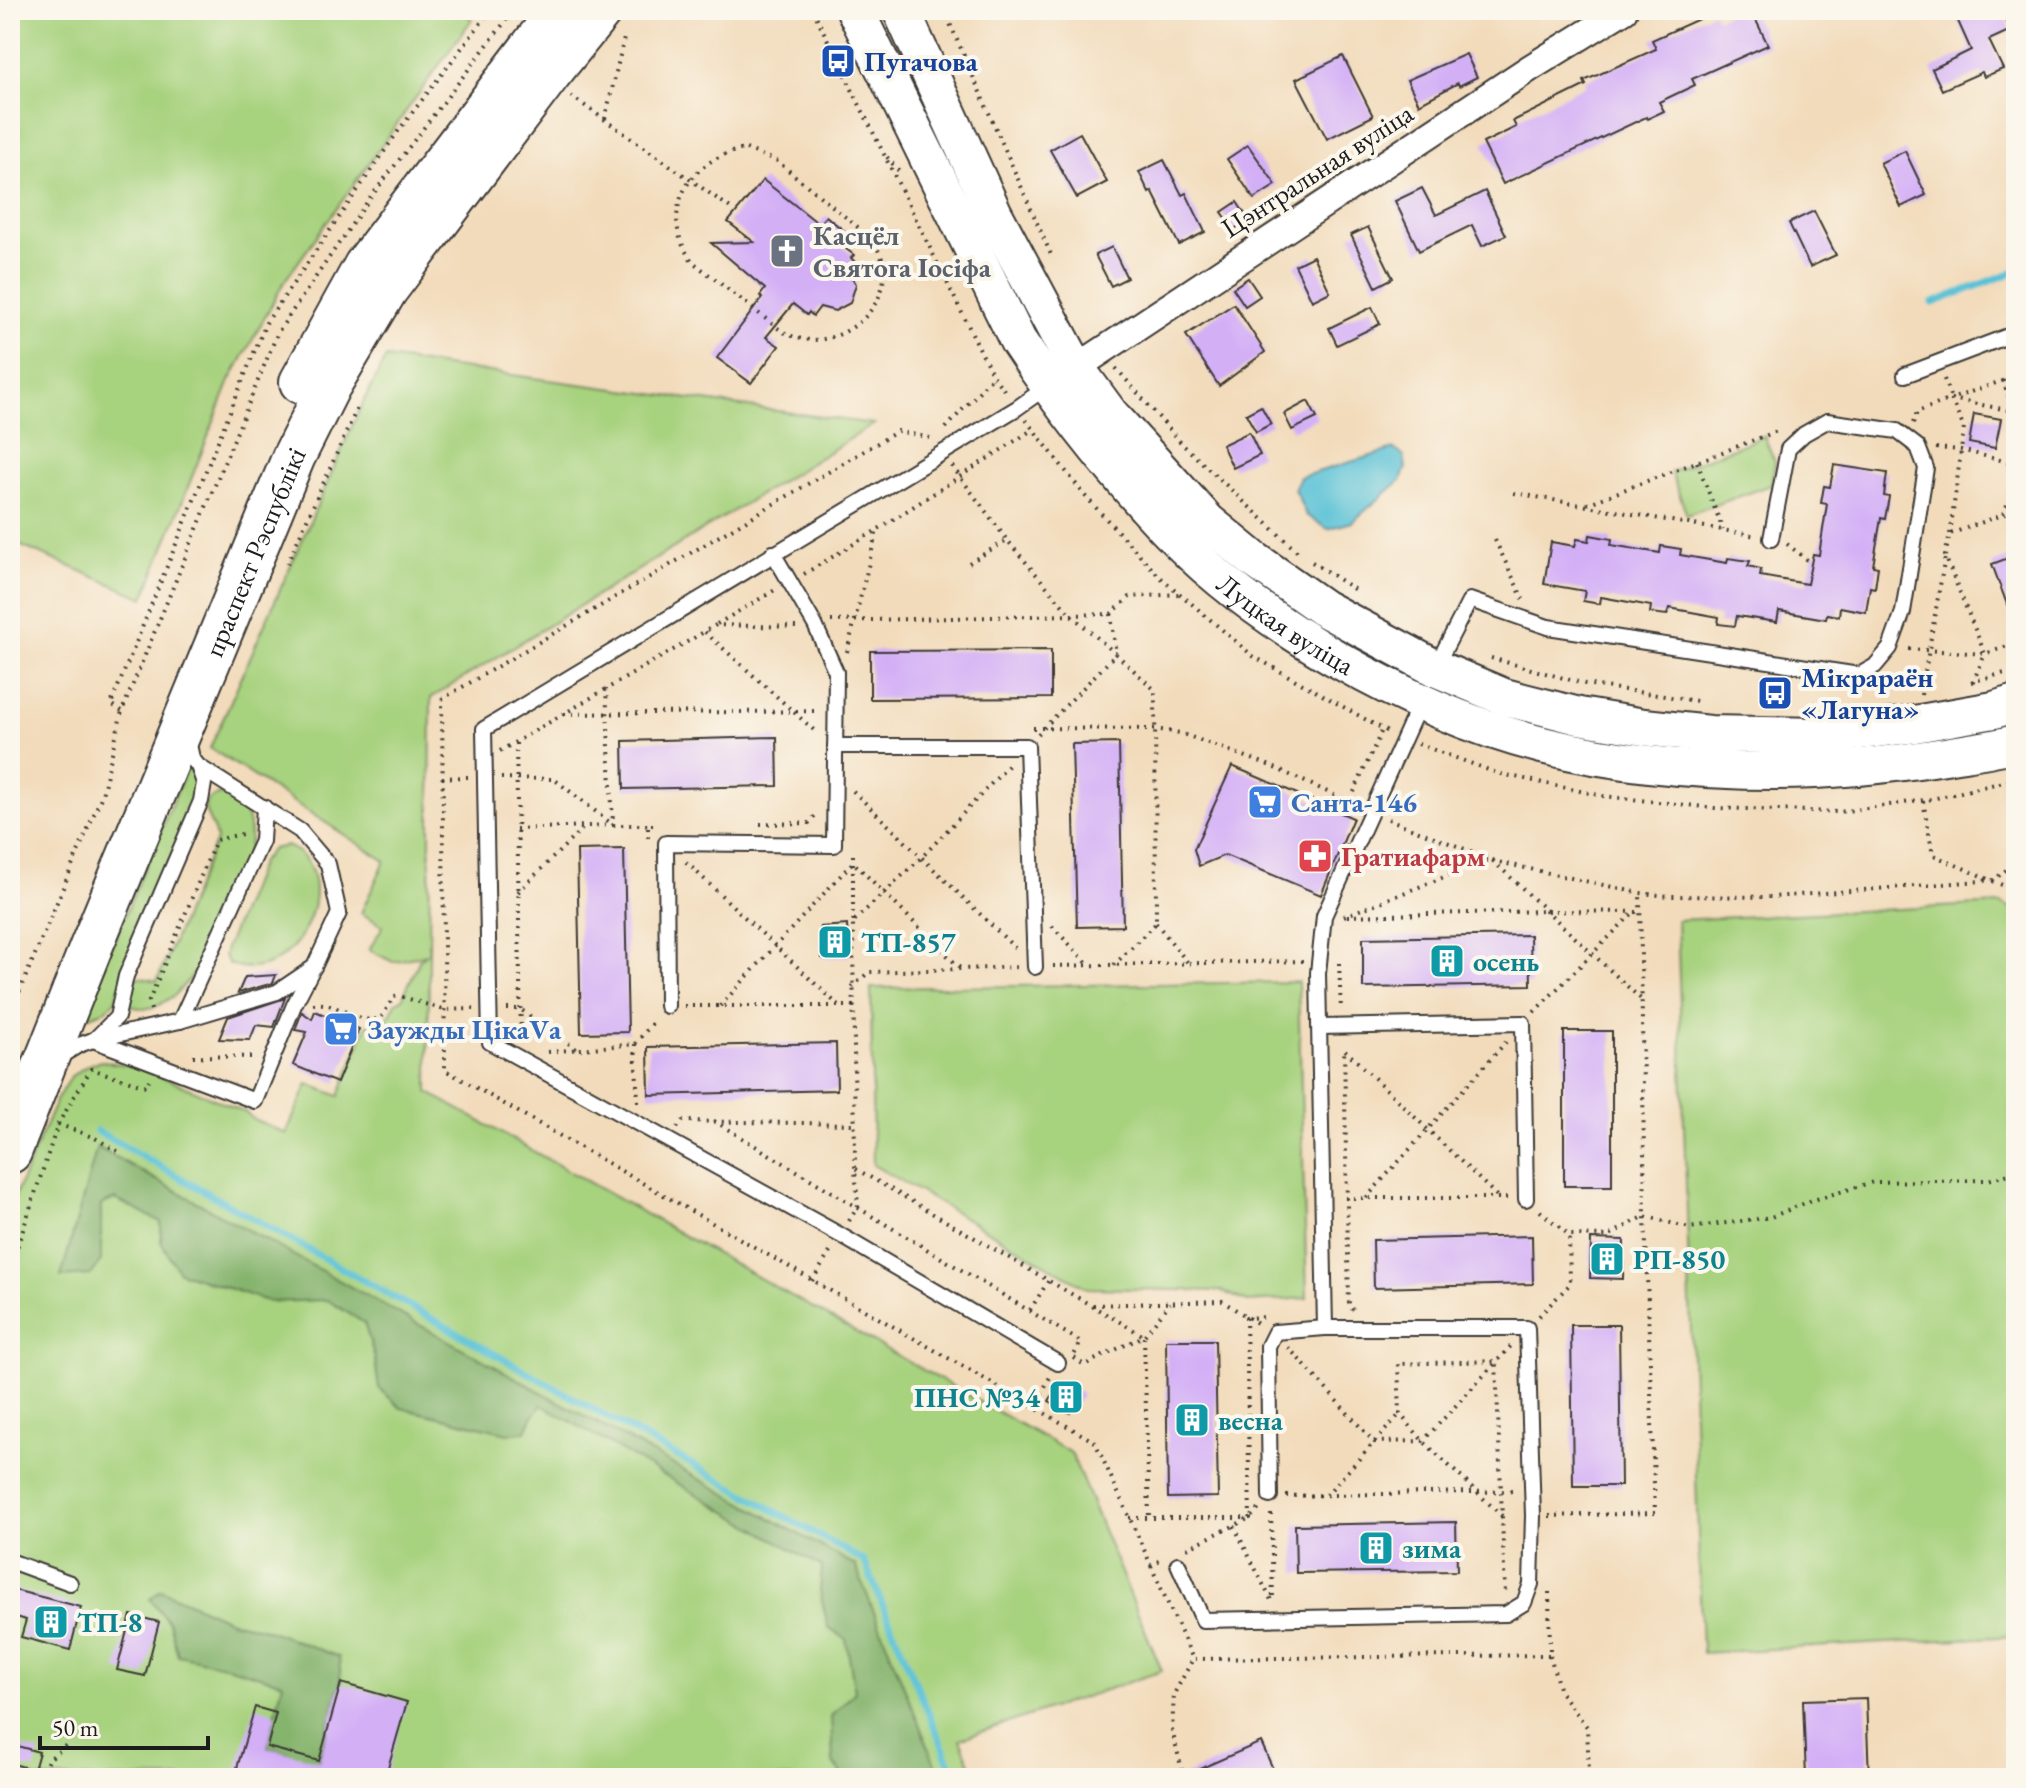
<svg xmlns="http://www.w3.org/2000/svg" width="2026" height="1788" font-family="'EB Garamond',serif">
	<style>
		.green { fill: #a7d27e; stroke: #62774d; stroke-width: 2 }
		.forest { fill: #85b46d; stroke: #506844; stroke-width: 2 }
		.water { fill: #59c1d6; stroke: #3a6e79; stroke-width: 2 }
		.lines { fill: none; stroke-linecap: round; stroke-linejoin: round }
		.stream { stroke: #59c1d6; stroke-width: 7 }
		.building { fill: #d3aff6 }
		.lane-casing { stroke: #3c3934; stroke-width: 18 }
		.street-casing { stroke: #3c3934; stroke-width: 30 }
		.secondary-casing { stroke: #3c3934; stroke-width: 40 }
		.primary-casing { stroke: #3c3934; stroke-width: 46 }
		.path { stroke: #3c3934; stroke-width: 4; stroke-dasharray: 2 6; stroke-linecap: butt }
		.lane { stroke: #fff; stroke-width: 14 }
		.street { stroke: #fff; stroke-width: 26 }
		.secondary { stroke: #fff; stroke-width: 36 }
		.primary { stroke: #fff; stroke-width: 42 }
		.labels { text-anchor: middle; stroke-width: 8; stroke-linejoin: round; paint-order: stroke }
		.transit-label { font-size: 28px; font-weight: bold; fill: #164399; stroke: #fbf7ec; text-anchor: start }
		.street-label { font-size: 28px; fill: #1c1c1c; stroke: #fbf7ec }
		.worship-label { font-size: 28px; font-weight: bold; fill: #5b616d; stroke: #fbf7ec; text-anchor: start }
		.shop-label { font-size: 28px; font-weight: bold; fill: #366cbe; stroke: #fbf7ec; text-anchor: start }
		.health-label { font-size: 28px; font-weight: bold; fill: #be3a42; stroke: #fbf7ec; text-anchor: start }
		.culture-label { font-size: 28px; font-weight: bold; fill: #0d838f; stroke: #fbf7ec; text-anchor: start }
	</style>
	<rect width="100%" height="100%" fill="#fbf7ec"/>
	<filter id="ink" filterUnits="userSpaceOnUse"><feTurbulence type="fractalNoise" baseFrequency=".0125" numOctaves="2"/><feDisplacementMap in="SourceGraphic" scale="16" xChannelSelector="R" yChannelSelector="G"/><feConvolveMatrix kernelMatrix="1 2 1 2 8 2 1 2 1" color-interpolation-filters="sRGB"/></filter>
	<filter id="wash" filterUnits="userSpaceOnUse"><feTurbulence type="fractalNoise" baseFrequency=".006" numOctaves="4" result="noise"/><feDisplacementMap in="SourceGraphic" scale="32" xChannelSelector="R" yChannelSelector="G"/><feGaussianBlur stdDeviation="1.8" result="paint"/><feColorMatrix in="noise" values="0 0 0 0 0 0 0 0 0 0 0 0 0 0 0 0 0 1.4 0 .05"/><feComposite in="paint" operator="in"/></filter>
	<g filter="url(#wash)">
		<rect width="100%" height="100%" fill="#f2dbbb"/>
		<g class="green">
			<path d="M10 10H457L472 19 284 282 230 381 144 598 10 541Z"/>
			<path d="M386 358 874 424 431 698 428 1092 1071 1453 1162 1671 960 1739 976 1778H10V1207L57 1099 70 1077 88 1065 101 1061 139 1067 245 1112 253 1119 286 1134 308 1084 339 1096 367 1025C385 1026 390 1017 396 1002L402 999 420 959 427 954 393 962 369 950 383 926 361 913 385 861 210 748 359 411Z"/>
			<path d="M1764 436 1775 462 1771 485 1687 515 1671 472Z"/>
			<path d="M187 768C200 774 197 788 194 800L114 1002 106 1010 81 1019Z"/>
			<path d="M225 793C251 803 254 836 246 859L194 974 175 995 157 1006 144 1009 131 1006 125 997 130 981 138 977 157 981 216 840C216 821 186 801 225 793Z"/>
			<path d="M286 846C349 868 299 992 229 964L224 956 226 948 261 862 272 849Z"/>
			<path d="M2002 904 2016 912V1636L1702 1653 1677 920Z"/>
			<path d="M1298 982 1307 1298 1248 1302 1221 1291 1087 1288 873 1165 871 988Z"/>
		</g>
		<g class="forest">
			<path d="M97 1147 855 1565 938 1771 931 1778H846L833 1763 831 1716 855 1692 846 1639 828 1627 820 1591 822 1567 542 1405 532 1417 526 1431 508 1433 401 1408 379 1388 374 1355 364 1323 327 1300 270 1302 179 1272 161 1242V1222L115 1199 101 1205V1261L91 1275 61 1277Z"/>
			<path d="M161 1590 231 1621 265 1629 339 1657 341 1683 314 1778 288 1753 267 1747 283 1683 223 1665 178 1655 169 1623 150 1599Z"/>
		</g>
		<path class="water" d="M1394 449 1404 456 1406 468 1401 480 1352 522 1328 529 1306 515 1294 489 1300 477Z"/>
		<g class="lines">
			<g class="stream">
				<path d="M1933 303 2016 271"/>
				<path d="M97 1131 864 1561 956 1778"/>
			</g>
		</g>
		<g id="blocks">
			<g class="building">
				<path d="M1735 10H1751L1768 45 1692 79 1695 85 1659 102 1664 111 1647 119 1646 117 1503 184 1483 143 1516 127 1513 121 1586 85 1584 81 1656 49 1652 40 1714 12 1717 19Z"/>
				<path d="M1953 10H1972L1976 19 1995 10H2001L2011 30 1989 40 2003 69 1984 77 1982 72 1942 90 1932 69 1971 50Z"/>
				<path d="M1466 54 1477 77 1459 86 1458 83 1419 104 1407 80Z"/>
				<path d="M1343 56 1373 116 1327 139 1296 79Z"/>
				<path d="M1080 133 1107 182 1077 198 1050 150Z"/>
				<path d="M1248 145 1276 185 1254 199 1227 159Z"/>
				<path d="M1905 151 1926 195 1901 207 1880 163Z"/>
				<path d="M1164 160 1182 195 1186 193 1205 232 1179 245 1152 191 1149 193 1139 172Z"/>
				<path d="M763 180 819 224 826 216 849 235 841 245 854 255 851 258 855 262 848 271 856 284 850 303 835 311 820 307 813 316 809 312 807 315 793 304 766 337 779 346 751 383 717 358 762 298 760 296 765 289 711 243 754 242 728 222Z"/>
				<path d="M1422 188 1436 215 1485 191 1506 235 1482 246 1472 225 1419 251 1395 201Z"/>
				<path d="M1237 202 1249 220 1234 229 1222 212Z"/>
				<path d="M1814 211 1836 255 1810 267 1789 223Z"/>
				<path d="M1368 227 1393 278 1376 287 1351 235Z"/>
				<path d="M1112 247 1127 278 1111 286 1095 255Z"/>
				<path d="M1313 256 1330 292 1312 301 1295 265Z"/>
				<path d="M1248 278 1260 296 1245 306 1233 288Z"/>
				<path d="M1234 304 1265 352 1219 386 1186 335Z"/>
				<path d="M1372 307 1380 324 1337 345 1329 328Z"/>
				<path d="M1308 401 1317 418 1292 430 1284 414Z"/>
				<path d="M1261 406 1271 424 1256 432 1246 414Z"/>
				<path d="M1974 414 2001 419 1995 448 1969 443Z"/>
				<path d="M1249 432 1260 455 1233 468 1222 445Z"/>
				<path d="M1834 465 1887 473 1884 496 1889 497 1885 519 1881 518 1873 566 1878 567 1875 588 1870 587 1866 612 1840 607 1839 616 1827 614 1826 619 1779 611 1777 622 1737 616 1735 626 1718 624 1719 617 1669 608 1667 615 1650 613 1651 606 1601 597 1600 604 1583 601 1585 591 1544 584 1551 542 1575 546 1577 539 1589 541 1590 535 1612 539 1611 545 1660 553 1661 546 1681 549 1680 555 1727 563 1728 558 1750 561 1748 566 1761 569 1760 576 1807 584 1813 554 1819 555 1827 504 1821 503 1824 486 1830 487Z"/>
				<path d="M2016 555V622L2014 623 1992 564Z"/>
				<path d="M1051 650V698L870 699V651Z"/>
				<path d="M777 737 778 786 624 789 623 741Z"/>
				<path d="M1119 743 1123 926 1077 927 1072 744Z"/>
				<path d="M1232 766 1353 818 1321 895 1225 855 1199 866 1194 849Z"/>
				<path d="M624 849 628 1032 581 1033 577 850Z"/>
				<path d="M847 925 849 957 822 958 820 927Z"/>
				<path d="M1530 935 1531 985 1363 988V938Z"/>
				<path d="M276 975 273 983 238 993 245 977Z"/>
				<path d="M285 998 274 1027 256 1025 250 1040 219 1039 228 1017Z"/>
				<path d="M315 1011 359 1029 337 1083 293 1065 307 1032 295 1030 302 1012 312 1019Z"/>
				<rect x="1564" y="1031" width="48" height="155"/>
				<path d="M836 1043 837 1090 649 1095 648 1047Z"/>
				<path d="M1532 1236 1533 1284 1374 1288 1373 1240Z"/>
				<path d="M1591 1239 1624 1240 1623 1279 1590 1278Z"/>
				<path d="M1571 1325H1619L1621 1486H1573Z"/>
				<path d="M1166 1340H1215L1218 1497 1168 1498Z"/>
				<path d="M1061 1382 1082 1394 1070 1413 1049 1401Z"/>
				<path d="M1456 1522 1457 1571 1296 1573 1295 1525Z"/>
				<path d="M10 1589 81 1607 70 1650 21 1637 26 1620 10 1615Z"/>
				<path d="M131 1615 159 1622 145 1676 117 1670Z"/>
				<path d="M341 1683 407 1702 385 1778H234L255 1707 276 1713 267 1747 319 1761Z"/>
				<path d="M1866 1698 1869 1778H1806L1803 1700Z"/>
				<path d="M1261 1742 1277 1778H1179Z"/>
				<path d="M10 1744 39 1752 34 1770 10 1763Z"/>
			</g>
		</g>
	</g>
	<g filter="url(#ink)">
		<use href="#blocks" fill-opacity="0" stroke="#3c3934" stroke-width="2"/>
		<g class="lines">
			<defs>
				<g id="lane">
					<path d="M1905 375 2016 333"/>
					<path d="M1048 386 1017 408 484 729 490 1042 840 1235 1058 1363"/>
					<path d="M1435 668 1470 600 1548 627 1859 675 1875 666 1890 648 1903 612 1926 468 1918 447 1897 431 1827 421 1804 434 1788 449 1771 539"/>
					<path d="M835 746H1027L1035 967"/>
					<path d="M667 1006 666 843 834 845 836 672 815 625 773 553"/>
					<path d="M180 1021 262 841 264 807"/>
					<path d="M1320 1027 1523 1023 1526 1199"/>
					<path d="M96 1038 117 1017 126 976 201 801 204 783 198 766"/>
					<path d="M93 1040 255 1101 294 1005 312 970"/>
					<path d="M59 1057 79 1045 93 1040 180 1021 277 992 314 967 339 913 328 864 300 831 198 766 192 758 188 740"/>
					<path d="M1270 1496 1268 1346 1275 1332 1325 1328 1318 973 1324 916 1421 701"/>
					<path d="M10 1561 70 1583"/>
					<path d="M1178 1564 1203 1620 1506 1614 1524 1603 1531 1584 1533 1516 1527 1328H1325"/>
				</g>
				<path id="street" d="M1061 378 1530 68 1624 10"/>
				<g id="secondary">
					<path id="s1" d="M855 10 1018 341C1061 406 1111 469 1164 526 1255 624 1413 712 1542 745 1619 764 1698 771 1776 771 1833 771 1889 765 1945 756 1969 752 1993 749 2016 743"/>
					<path d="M901 10 994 214 1076 368 1109 413 1208 522 1253 559 1323 608 1435 668 1504 697 1579 716 1644 727 1710 734 1821 736 1909 725 1994 710 2016 703"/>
				</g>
				<g id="primary">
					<path d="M301 382 365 266 560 10"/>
					<path id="s2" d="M10 1152 91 947 294 456 329 386 386 290 550 73 601 10"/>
				</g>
			</defs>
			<use href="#lane" class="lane-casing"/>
			<use href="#street" class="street-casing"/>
			<use href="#secondary" class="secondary-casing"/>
			<use href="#primary" class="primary-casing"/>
			<g class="path">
				<path d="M813 10 993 376 1007 394"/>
				<path d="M944 10 1052 257"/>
				<path d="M571 96 732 209"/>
				<path d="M605 119 625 34"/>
				<path d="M746 149 777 161 865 233C872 241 879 249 882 259 896 307 837 354 792 336 779 331 768 320 757 312 736 295 714 279 693 262 655 214 690 156 746 149Z"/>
				<path d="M887 157 902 175"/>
				<path d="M1116 368 1182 444 1301 555"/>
				<path d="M1944 379 1951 399"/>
				<path d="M2003 380 2013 411 2016 413"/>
				<path d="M1026 420 1086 497 1159 576 1253 656 1388 732"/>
				<path d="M1913 423 1917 412 1951 399 2013 411"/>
				<path d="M946 428 993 376"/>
				<path d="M930 438 898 431 442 699 445 1070 1095 1442 1151 1565 1160 1560"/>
				<path d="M1936 448 1961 450 2016 464"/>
				<path d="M1697 462 1723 530"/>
				<path d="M952 466 1007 540 1070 614 1116 654 1037 735"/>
				<path d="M1514 493 1756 536"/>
				<path d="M1587 504 1780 430"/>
				<path d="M2003 514 2016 485"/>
				<path d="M1950 534 1964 428 1951 399 2016 376"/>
				<path d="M1495 540 1523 599"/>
				<path d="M1787 544 1811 563"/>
				<path d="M1312 562 1355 590"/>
				<path d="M969 563 1007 540"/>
				<path d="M287 564 359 404"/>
				<path d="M804 574 877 530"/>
				<path d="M1111 614 1116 654 1155 690 1156 923 1114 965"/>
				<path d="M831 621 1111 614 1130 597 1180 594"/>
				<path d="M717 624 775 590"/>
				<path d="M705 632 816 732"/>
				<path d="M1909 649 1985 654 2016 643"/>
				<path d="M847 652 877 530 1032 430"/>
				<path d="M1491 658 1585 684 1697 701"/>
				<path d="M1971 682 2016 670"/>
				<path d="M1973 682 1985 654 1945 556 1950 534 2016 510"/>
				<path d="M1921 695 1945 557"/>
				<path d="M122 711 111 704 266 323 399 130 491 10"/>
				<path d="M564 714 820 711"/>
				<path d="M1033 728 1155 729 1180 733 1266 764 1354 804"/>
				<path d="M516 743 521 1040"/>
				<path d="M1418 744 1497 773 1603 796 1714 808 1839 812 1932 799 2016 779"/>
				<path d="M500 751 716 625 797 627"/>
				<path d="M442 778 468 777"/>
				<path d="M501 778 554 779 613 825H648"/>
				<path d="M853 791 1015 948"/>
				<path d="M1923 801 1933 855 2016 891"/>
				<path d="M1344 814 1382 730"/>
				<path d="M1388 819 1498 862 1640 893 1669 896 1772 897 1994 880 2006 870 2016 849"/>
				<path d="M760 824 809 823 816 815"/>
				<path d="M516 829 613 825 606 689"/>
				<path d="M648 838V825H659"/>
				<path d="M686 862 839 1006"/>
				<path d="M518 892 583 828"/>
				<path d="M1344 916 1491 859 1643 1001"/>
				<path d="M1347 916 1546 911 1641 912"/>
				<path d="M853 921V850"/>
				<path d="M1156 923 1188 963"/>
				<path d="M1052 926 1090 966"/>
				<path d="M1339 963 1341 1010"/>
				<path d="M1053 966 1304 961"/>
				<path d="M852 987 869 972 1020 967"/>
				<path d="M313 1004C337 1000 357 1026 381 1018L394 997 400 996 444 1010 474 1009"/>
				<path d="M684 1006H854"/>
				<path d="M720 1006 853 862 960 968"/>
				<path d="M507 1009H520L578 1050"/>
				<path d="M151 1010 149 1001 216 840 246 833"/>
				<path d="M1534 1012 1633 913"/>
				<path d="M10 1014 102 795 122 711 278 332 370 198 514 10"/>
				<path d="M635 1044 638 1102"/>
				<path d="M548 1052 635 1044 655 1020"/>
				<path d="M193 1056 256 1057"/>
				<path d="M714 1121 1081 1342 1073 1357"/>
				<path d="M58 1124 95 1138 119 1152"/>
				<path d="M677 1128 683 1121 855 1124"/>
				<path d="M856 1169 1144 1336"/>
				<path d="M1345 1198H1508"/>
				<path d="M1366 1198 1506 1042"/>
				<path d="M1540 1211 1569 1235 1608 1236 1645 1216 1689 1228 1771 1217 1810 1201 1873 1182 1988 1180 2016 1172"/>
				<path d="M849 1221 858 1206 855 1169 853 922 923 856 1009 765"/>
				<path d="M10 1269 58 1124 91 1069 146 1086 149 1080"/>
				<path d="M812 1281 832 1249"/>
				<path d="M1093 1305 1222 1301 1260 1325"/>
				<path d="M1030 1310 1049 1280"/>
				<path d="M1353 1310 1349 1305 1344 1049 1499 1198"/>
				<path d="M1539 1316 1570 1284 1569 1235"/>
				<path d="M1144 1337 1149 1518"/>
				<path d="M1288 1347 1374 1442 1423 1441 1511 1346"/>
				<path d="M1074 1358 1084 1365 1144 1336 1170 1303"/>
				<path d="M1034 1408 1050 1377"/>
				<path d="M1326 1495 1400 1414"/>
				<path d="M1286 1496 1517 1491"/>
				<path d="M1271 1514 1273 1601"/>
				<path d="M1502 1516 1423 1441 1400 1414 1398 1364 1496 1361 1505 1595"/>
				<path d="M1549 1516 1655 1513 1645 1216 1640 893"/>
				<path d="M1129 1518H1250L1246 1318 1267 1317"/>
				<path d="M1234 1526 1272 1602"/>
				<path d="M1187 1548 1250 1518 1259 1509"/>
				<path d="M1151 1566 1193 1659 1550 1655 1549 1590"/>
				<path d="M1550 1655 1560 1692 1587 1727 1589 1773 1593 1778"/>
				<path d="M41 1778 48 1760 70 1742"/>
				<path d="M1184 1778 1172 1730 1174 1694 1193 1659"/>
			</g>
			<use href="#lane" class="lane"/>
			<use href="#street" class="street"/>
			<use href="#secondary" class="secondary"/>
			<use href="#primary" class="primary"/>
		</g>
	</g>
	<defs>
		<symbol id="bus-square" viewBox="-11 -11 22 22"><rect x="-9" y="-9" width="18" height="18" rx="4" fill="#1a4fb4" stroke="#fbf7ec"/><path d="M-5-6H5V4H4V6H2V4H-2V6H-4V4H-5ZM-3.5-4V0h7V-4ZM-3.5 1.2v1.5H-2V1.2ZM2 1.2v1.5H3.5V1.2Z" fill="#fff"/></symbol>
		<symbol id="church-square" viewBox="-11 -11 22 22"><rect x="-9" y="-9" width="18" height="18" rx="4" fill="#6b7280" stroke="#fbf7ec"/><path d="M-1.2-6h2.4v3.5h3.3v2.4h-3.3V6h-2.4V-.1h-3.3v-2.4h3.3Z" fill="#fff"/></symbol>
		<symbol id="supermarket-square" viewBox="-11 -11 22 22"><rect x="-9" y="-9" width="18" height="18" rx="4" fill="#3f7fe0" stroke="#fbf7ec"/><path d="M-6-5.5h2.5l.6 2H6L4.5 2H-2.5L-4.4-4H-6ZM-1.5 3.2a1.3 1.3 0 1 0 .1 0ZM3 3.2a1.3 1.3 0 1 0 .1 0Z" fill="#fff"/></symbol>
		<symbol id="pharmacy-square" viewBox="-11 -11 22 22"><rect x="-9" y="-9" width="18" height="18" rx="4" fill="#e0444e" stroke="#fbf7ec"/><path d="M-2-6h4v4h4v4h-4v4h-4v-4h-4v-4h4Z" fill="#fff"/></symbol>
		<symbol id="building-square" viewBox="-11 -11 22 22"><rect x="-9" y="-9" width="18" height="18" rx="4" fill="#0f9aa8" stroke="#fbf7ec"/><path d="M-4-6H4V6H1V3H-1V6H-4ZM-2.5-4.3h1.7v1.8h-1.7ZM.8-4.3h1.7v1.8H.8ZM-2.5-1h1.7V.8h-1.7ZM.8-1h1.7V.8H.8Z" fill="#fff"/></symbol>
	</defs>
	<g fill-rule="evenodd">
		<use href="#bus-square" x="818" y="41" width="40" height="40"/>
		<use href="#church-square" x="767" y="231" width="40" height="40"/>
		<use href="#bus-square" x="1755" y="673" width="40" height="40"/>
		<use href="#supermarket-square" x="1245" y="782" width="40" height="40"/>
		<use href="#pharmacy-square" x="1295" y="836" width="40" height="40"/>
		<use href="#building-square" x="815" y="922" width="40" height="40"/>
		<use href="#building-square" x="1427" y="941" width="40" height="40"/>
		<use href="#supermarket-square" x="321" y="1009" width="40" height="40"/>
		<use href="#building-square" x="1587" y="1239" width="40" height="40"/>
		<use href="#building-square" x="1046" y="1377" width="40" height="40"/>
		<use href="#building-square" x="1172" y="1400" width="40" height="40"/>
		<use href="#building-square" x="1356" y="1528" width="40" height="40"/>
		<use href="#building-square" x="31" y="1602" width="40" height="40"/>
	</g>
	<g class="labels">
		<g class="transit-label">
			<text x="864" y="71">Пугачова</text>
			<text x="1801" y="687">Мікрараён<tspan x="1801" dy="32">«Лагуна»</tspan></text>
		</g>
		<g class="street-label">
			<text transform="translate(1317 170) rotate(-33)" y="10">Цэнтральная вуліца</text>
			<text dy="10" stroke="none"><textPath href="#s2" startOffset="648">праспект Рэспублікі</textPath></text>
			<text dy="10" stroke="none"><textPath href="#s1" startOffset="762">Луцкая вуліца</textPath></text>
		</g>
		<g class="worship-label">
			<text x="813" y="245">Касцёл<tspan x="813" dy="32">Святога Іосіфа</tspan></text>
		</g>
		<g class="shop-label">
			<text x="1291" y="812">Санта-146</text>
			<text x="367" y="1039">Заужды ЦікаVа</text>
		</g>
		<g class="health-label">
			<text x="1341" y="866">Гратиафарм</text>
		</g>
		<g class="culture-label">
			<text x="861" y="952">ТП-857</text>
			<text x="1473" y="971">осень</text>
			<text x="1633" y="1269">РП-850</text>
			<text x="1040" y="1407" text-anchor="end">ПНС №34</text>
			<text x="1218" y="1430">весна</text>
			<text x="1402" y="1558">зима</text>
			<text x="77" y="1632">ТП-8</text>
		</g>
	</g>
	<rect width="2026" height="1788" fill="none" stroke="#fbf7ec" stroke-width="40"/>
	<path d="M40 1736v12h168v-12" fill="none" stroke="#1c1c1c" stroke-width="4"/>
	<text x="52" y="1736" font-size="24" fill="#1c1c1c" stroke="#fbf7ec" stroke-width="6" paint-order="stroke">50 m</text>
</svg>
